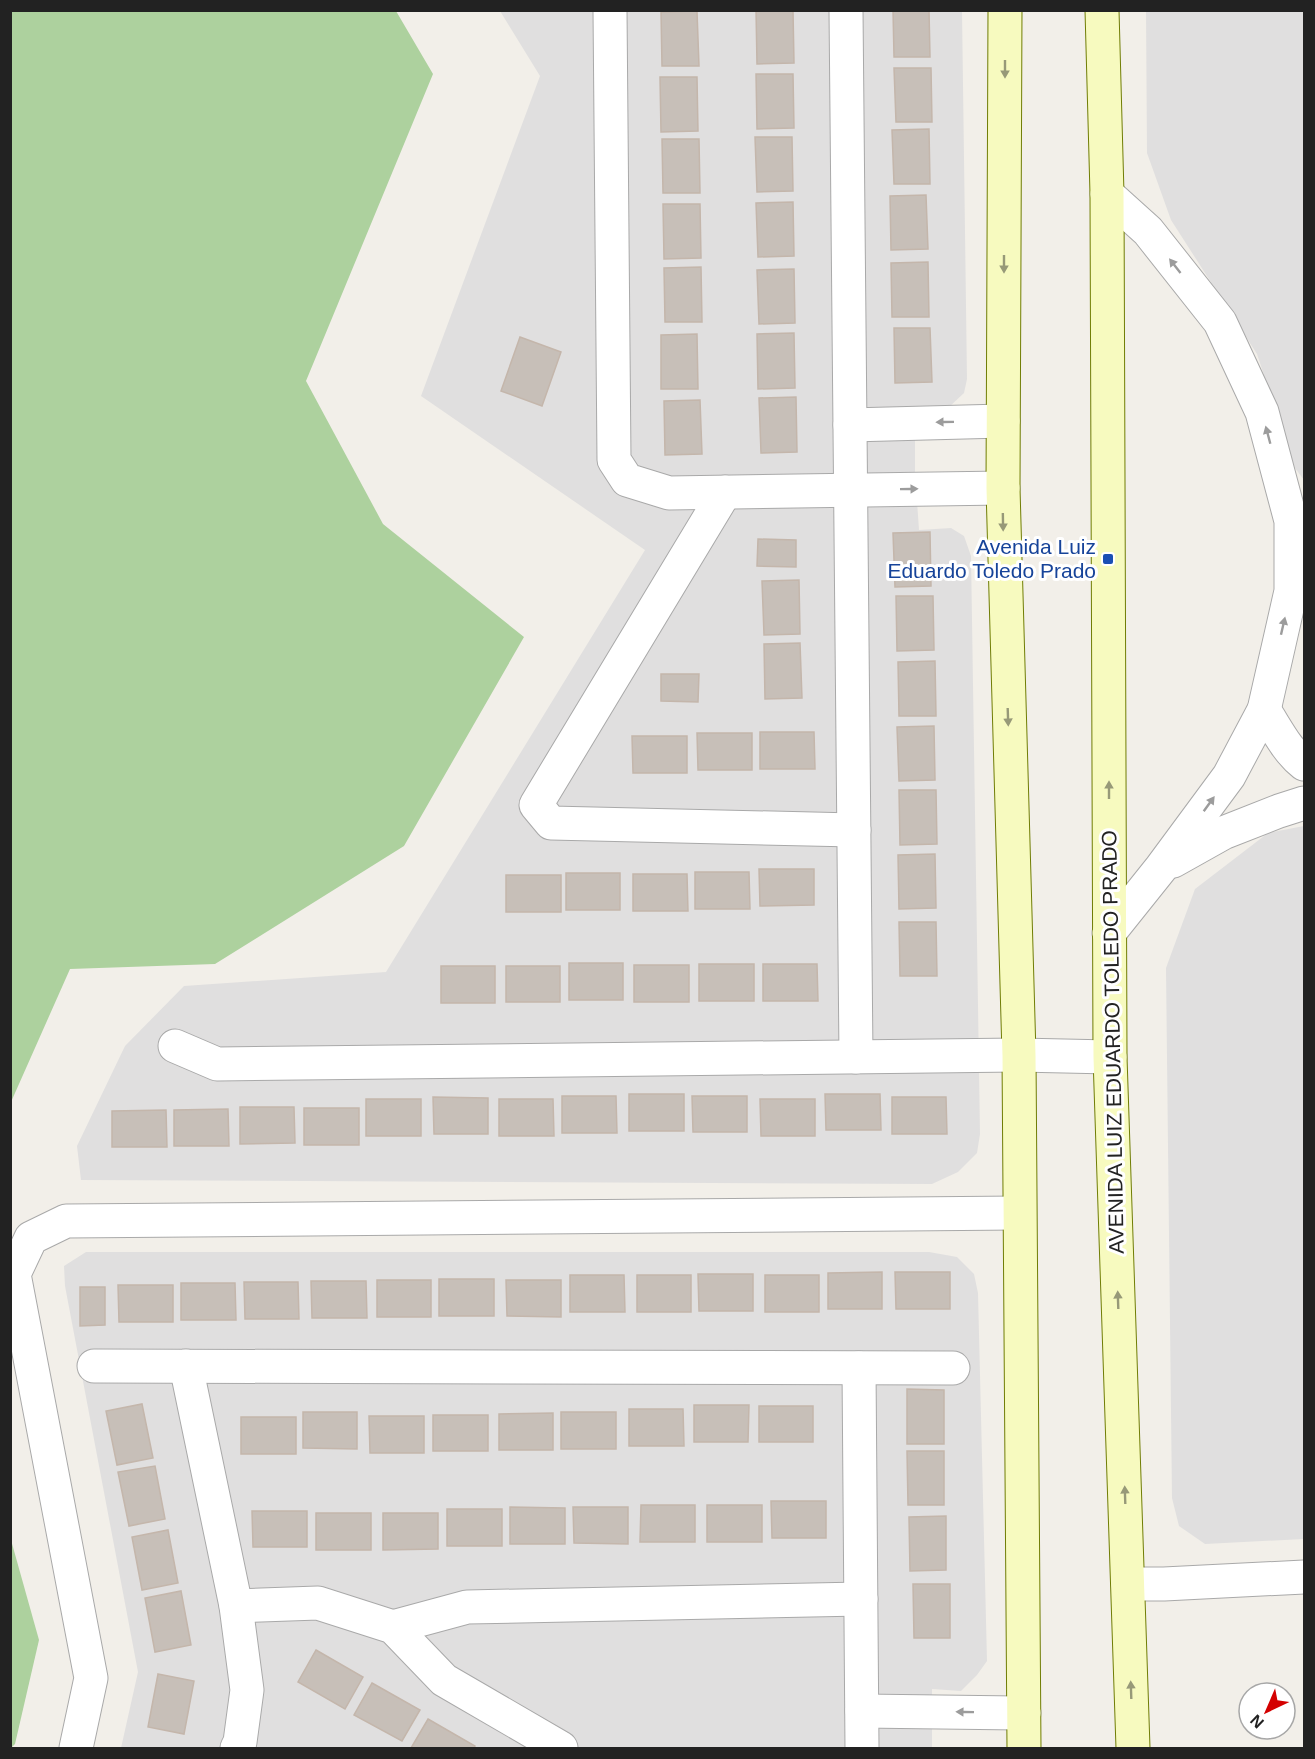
<svg xmlns="http://www.w3.org/2000/svg" width="1315" height="1759" font-family="Helvetica,sans-serif">
	<style>
		.residential { fill: #e0dfdf }
		.forest { fill: #add19e }
		.building { fill: #c7bfb8; stroke: #c4b6ab; stroke-width: 1.5 }
		.lines { fill: none; stroke-linecap: round; stroke-linejoin: round }
		.street-casing { stroke: #a9a9a9; stroke-width: 35 }
		.secondary-casing { stroke: #707d05; stroke-width: 35 }
		.street { stroke: #fff; stroke-width: 33 }
		.secondary { stroke: #f7fabf; stroke-width: 33 }
		.oneway { fill: #979978 }
		.oneway2 { fill: #9c9c9c }
		.transit-dot { fill: #1a4fb4; stroke: #fff; stroke-width: 2 }
		.labels { text-anchor: middle; stroke-width: 6; stroke-linejoin: round; paint-order: stroke }
		.transit-label { font-size: 21px; fill: #164399; stroke: #fff; text-anchor: end }
		.street-label { font-size: 21px; fill: #222; stroke: #fff }
	</style>
	<rect width="100%" height="100%" fill="#f2efe9"/>
	<g class="residential">
		<path d="M500 11H962L967 379 964 393 948 408 915 410V472L919 530 951 528 964 536 971 556 980 1134 977 1153 958 1172 932 1184 81 1180 77 1146 125 1046 184 986 386 972 645 550 421 396 540 76Z"/>
		<path d="M1146 11H1304V480L1295 468 1257 354 1171 220 1147 153Z"/>
		<path d="M1304 826V1539L1205 1544 1179 1526 1172 1498 1166 968 1195 889 1268 833Z"/>
		<path d="M86 1252H929L957 1257 974 1274 978 1293 987 1661 977 1675 961 1691 932 1689V1748H121L138 1672 65 1286 64 1266Z"/>
	</g>
	<g class="forest">
		<path d="M11 10 396 11 433 74 306 381 383 524 524 637 404 846 215 964 70 969 11 1102Z"/>
		<path d="M11 1540 39 1640 15 1744 11 1748Z"/>
	</g>
	<g class="building">
		<path d="M756 10H793L794 63 757 64Z"/>
		<path d="M893 10H929L930 57H894Z"/>
		<path d="M697 11 699 66H662L661 12Z"/>
		<path d="M894 68H931L932 122H896Z"/>
		<path d="M756 74H793L794 128 757 129Z"/>
		<path d="M660 77H697L698 131 661 132Z"/>
		<path d="M929 129 930 184H894L892 130Z"/>
		<path d="M755 137H792L793 191 757 192Z"/>
		<path d="M662 139H699L700 193H663Z"/>
		<path d="M926 195 928 249 891 250 890 196Z"/>
		<path d="M793 202 794 256 758 257 756 203Z"/>
		<path d="M663 204H700L701 258 664 259Z"/>
		<path d="M928 262 929 317H892L891 263Z"/>
		<path d="M701 267 702 322H665L664 268Z"/>
		<path d="M794 269 795 323 759 324 757 270Z"/>
		<path d="M894 328H930L932 382 895 383Z"/>
		<path d="M794 333 795 388 758 389 757 334Z"/>
		<path d="M697 334 698 389H661V335Z"/>
		<path d="M520 337 561 352 542 406 501 391Z"/>
		<path d="M796 397 797 452 761 453 759 398Z"/>
		<path d="M700 400 702 454 665 455 664 401Z"/>
		<path d="M930 532 931 586 895 587 893 533Z"/>
		<path d="M758 539 796 540V567L757 566Z"/>
		<path d="M799 580 800 634 764 635 762 581Z"/>
		<path d="M896 596H933L934 650 897 651Z"/>
		<path d="M800 643 802 698 765 699 764 644Z"/>
		<path d="M935 661 936 716H899L898 662Z"/>
		<path d="M661 674H699L698 702 661 701Z"/>
		<path d="M934 726 935 780 899 781 897 727Z"/>
		<path d="M760 732H814L815 769H760Z"/>
		<path d="M697 733H752V770H698Z"/>
		<path d="M632 736H687V773H633Z"/>
		<path d="M899 790H936L937 844 900 845Z"/>
		<path d="M935 854 936 908 899 909 898 855Z"/>
		<path d="M759 869H814V905L760 906Z"/>
		<path d="M695 872H749L750 909H695Z"/>
		<rect x="566" y="873" width="54" height="37"/>
		<path d="M633 874H687L688 911H633Z"/>
		<rect x="506" y="875" width="55" height="37"/>
		<path d="M899 922H936L937 976H900Z"/>
		<rect x="569" y="963" width="54" height="37"/>
		<rect x="699" y="964" width="55" height="37"/>
		<path d="M763 964H817L818 1001H763Z"/>
		<rect x="634" y="965" width="55" height="37"/>
		<rect x="441" y="966" width="54" height="37"/>
		<rect x="506" y="966" width="54" height="36"/>
		<rect x="629" y="1094" width="55" height="37"/>
		<path d="M825 1094H880L881 1130H826Z"/>
		<path d="M562 1096H616L617 1133H562Z"/>
		<path d="M692 1096H747V1132H693Z"/>
		<path d="M433 1097 488 1098V1134H434Z"/>
		<path d="M892 1097H946L947 1134H892Z"/>
		<rect x="366" y="1099" width="55" height="37"/>
		<path d="M499 1099H553L554 1136H499Z"/>
		<path d="M760 1099H815V1136H761Z"/>
		<path d="M240 1107H294L295 1143 240 1144Z"/>
		<rect x="304" y="1108" width="55" height="37"/>
		<path d="M228 1109 229 1146H174V1110Z"/>
		<path d="M166 1110 167 1147H112V1111Z"/>
		<path d="M882 1272V1309H828V1273Z"/>
		<path d="M895 1272H950V1309H896Z"/>
		<path d="M698 1274H753V1311H699Z"/>
		<path d="M570 1275H624L625 1312H570Z"/>
		<rect x="637" y="1275" width="54" height="37"/>
		<rect x="765" y="1275" width="54" height="37"/>
		<rect x="439" y="1279" width="55" height="37"/>
		<rect x="377" y="1280" width="54" height="37"/>
		<path d="M506 1280H561V1317L507 1316Z"/>
		<path d="M311 1281H366L367 1318H312Z"/>
		<path d="M244 1282H298L299 1319H245Z"/>
		<path d="M181 1283H235L236 1320H181Z"/>
		<path d="M118 1285H173V1322H119Z"/>
		<path d="M80 1287H105V1325L80 1326Z"/>
		<path d="M907 1389 944 1390V1444H907Z"/>
		<path d="M142 1404 153 1458 117 1465 106 1411Z"/>
		<path d="M694 1405H749L748 1442H694Z"/>
		<rect x="759" y="1406" width="54" height="36"/>
		<path d="M629 1409H683L684 1446H629Z"/>
		<path d="M303 1412H357V1449L303 1448Z"/>
		<rect x="561" y="1412" width="55" height="37"/>
		<path d="M553 1413V1450H499V1414Z"/>
		<rect x="433" y="1415" width="55" height="36"/>
		<path d="M369 1416H424V1453H370Z"/>
		<rect x="241" y="1417" width="55" height="37"/>
		<path d="M907 1451H944V1505H908Z"/>
		<path d="M155 1466 165 1519 129 1526 118 1472Z"/>
		<path d="M771 1501H826V1538H772Z"/>
		<path d="M641 1505H695V1542H640Z"/>
		<rect x="707" y="1505" width="55" height="37"/>
		<path d="M510 1507 565 1508V1544H510Z"/>
		<path d="M573 1507H628V1544L574 1543Z"/>
		<rect x="447" y="1509" width="55" height="37"/>
		<path d="M252 1511H307V1547H253Z"/>
		<rect x="316" y="1513" width="55" height="37"/>
		<path d="M383 1513H438V1549L383 1550Z"/>
		<path d="M946 1516V1570L910 1571 909 1517Z"/>
		<path d="M168 1530 178 1583 142 1590 132 1537Z"/>
		<path d="M913 1584H950V1638H914Z"/>
		<path d="M181 1591 191 1645 155 1652 145 1598Z"/>
		<path d="M316 1650 363 1677 345 1709 298 1682Z"/>
		<path d="M158 1674 194 1681 184 1734 148 1727Z"/>
		<path d="M372 1683 420 1710 402 1741 354 1715Z"/>
		<path d="M428 1719 475 1746 474 1748H411Z"/>
	</g>
	<g class="lines">
		<defs>
			<g id="street">
				<path d="M610 10 614 460 627 480 669 493 1003 488"/>
				<path d="M846 10 856 1057"/>
				<path d="M1107 194 1148 231 1220 322 1262 412 1291 521V591L1264 710 1229 776 1161 868 1109 933"/>
				<path d="M850 425 1003 421"/>
				<path d="M725 492 536 805 551 823 854 830"/>
				<path d="M1264 710C1276 728 1287 751 1304 764"/>
				<path d="M1173 861 1223 833 1279 811 1304 803"/>
				<path d="M175 1046 217 1064 1019 1055 1110 1057"/>
				<path d="M94 1366 953 1368"/>
				<path d="M186 1366 236 1606 247 1690 240 1742 237 1748"/>
				<path d="M859 1368 862 1748"/>
				<path d="M1128 1584H1164L1304 1577"/>
				<path d="M236 1606 318 1603 393 1627 444 1680 561 1748"/>
				<path d="M393 1627 467 1607 861 1599"/>
				<path d="M862 1711 1024 1713"/>
				<path d="M76 1748 91 1678 14 1274 31 1238 66 1221 1019 1213"/>
			</g>
			<g id="secondary">
				<path d="M1005 10 1003 488 1019 1055 1024 1748"/>
				<path d="M1102 10 1107 194 1110 1057 1133 1748"/>
			</g>
		</defs>
		<use href="#street" class="street-casing"/>
		<use href="#secondary" class="secondary-casing"/>
		<use href="#street" class="street"/>
		<use href="#secondary" class="secondary"/>
	</g>
	<defs><path id="oneway-solid" d="M-6-.8H1V-3.2L6.5 0L1 3.2V.8H-6Z" transform="scale(1.5)"/></defs>
	<g class="oneway">
		<use href="#oneway-solid" transform="translate(1005 69) rotate(90)"/>
		<use href="#oneway-solid" transform="translate(1004 264) rotate(90)"/>
		<use href="#oneway-solid" transform="translate(1003 522) rotate(89)"/>
		<use href="#oneway-solid" transform="translate(1008 717) rotate(88)"/>
		<use href="#oneway-solid" transform="translate(1109 790) rotate(-90)"/>
		<use href="#oneway-solid" transform="translate(1118 1300) rotate(-92)"/>
		<use href="#oneway-solid" transform="translate(1125 1495) rotate(-92)"/>
		<use href="#oneway-solid" transform="translate(1131 1690) rotate(-92)"/>
	</g>
	<g class="oneway2">
		<use href="#oneway-solid" transform="translate(1175 266) rotate(-128)"/>
		<use href="#oneway-solid" transform="translate(945 422) rotate(179)"/>
		<use href="#oneway-solid" transform="translate(1268 435) rotate(-105)"/>
		<use href="#oneway-solid" transform="translate(909 489) rotate(-1)"/>
		<use href="#oneway-solid" transform="translate(1283 626) rotate(-77)"/>
		<use href="#oneway-solid" transform="translate(1209 804) rotate(-54)"/>
		<use href="#oneway-solid" transform="translate(965 1712) rotate(-179)"/>
	</g>
	<rect class="transit-dot" x="1102" y="553" width="12" height="12" rx="3"/>
	<g class="labels">
		<g class="transit-label">
			<text x="1096" y="554">Avenida Luiz<tspan x="1096" dy="24">Eduardo Toledo Prado</tspan></text>
		</g>
		<g class="street-label">
			<text transform="translate(1113 1042) rotate(-91)" y="7">AVENIDA LUIZ EDUARDO TOLEDO PRADO</text>
		</g>
	</g>
	<rect width="1315" height="1759" fill="none" stroke="#222222" stroke-width="24"/>
	<g transform="translate(1267 1711) rotate(224)"><circle r="28" fill="#ffffff" stroke="#a7a7a7" stroke-width="1.5"/>
	<path d="M0-4.5L10 22L0 15L-10 22Z" fill="#d40000"/>
	<text y="-9" font-size="16" font-weight="bold" text-anchor="middle" fill="#222222">N</text>
	</g>
</svg>
